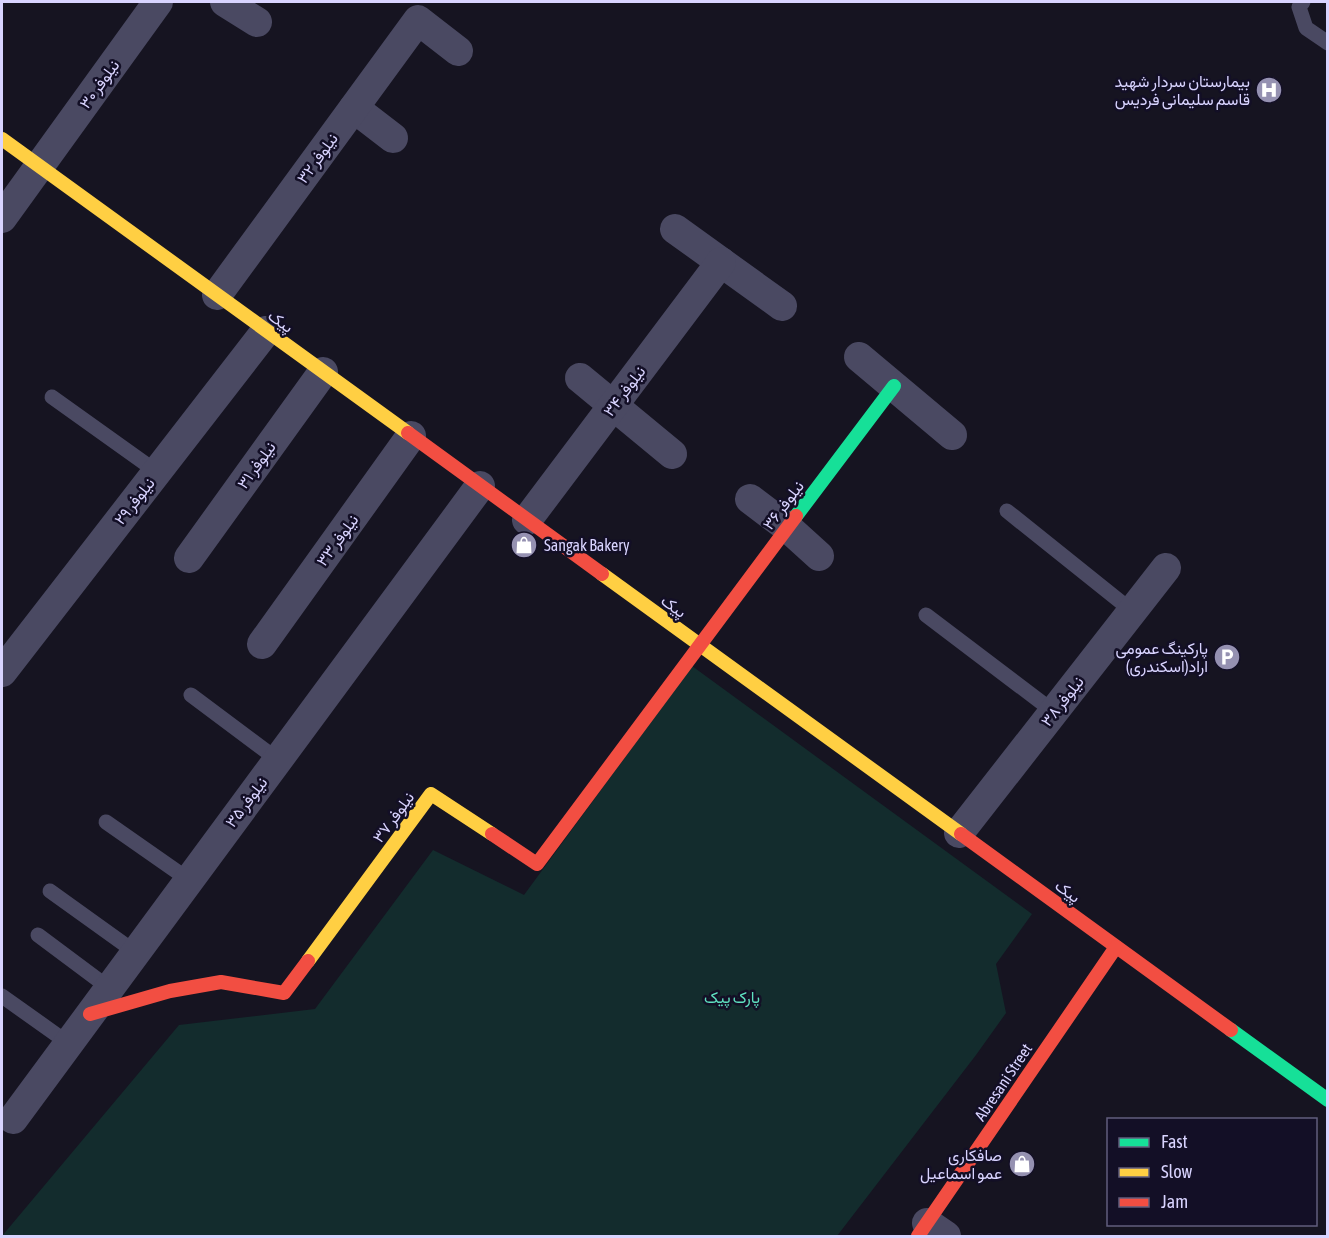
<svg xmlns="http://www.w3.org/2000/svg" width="1329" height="1238" font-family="'Asap Condensed',Vazirmatn,sans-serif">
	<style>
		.green { fill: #132c2d }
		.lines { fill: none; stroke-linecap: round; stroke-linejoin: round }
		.lane { stroke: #4a4962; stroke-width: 15 }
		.street { stroke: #4a4962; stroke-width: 30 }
		.fast { stroke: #16e098; stroke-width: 14 }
		.slow { stroke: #ffcf43; stroke-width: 14 }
		.jam { stroke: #f24e42; stroke-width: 14 }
		.labels { text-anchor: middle; stroke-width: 5; stroke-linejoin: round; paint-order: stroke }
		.poi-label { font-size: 16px; fill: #d9d4ff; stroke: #130f26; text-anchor: end }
		.street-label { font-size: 16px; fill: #d9d4ff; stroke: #130f26 }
		.park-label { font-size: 16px; fill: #5fe0c0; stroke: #130f26 }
	</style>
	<rect width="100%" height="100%" fill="#161421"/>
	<path class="green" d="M692 666 1032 914 996 964 1006 1013 976 1055 837 1236H2L179 1025 315 1009 433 850 524 895Z"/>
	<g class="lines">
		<g class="lane">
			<path d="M1303 2 1299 7 1306 28 1328 43"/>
			<path d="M52 397 157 472"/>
			<path d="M1007 511 1132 611"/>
			<path d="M926 615 1054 712"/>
			<path d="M191 695 278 760"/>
			<path d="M106 822 189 880"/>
			<path d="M50 891 135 952"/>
			<path d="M38 935 109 988"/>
			<path d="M2 996 68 1043"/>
		</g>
		<g class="street">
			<path d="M225 2 257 22"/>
			<path d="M354 108 393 138"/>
			<path d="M2 218 158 2"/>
			<path d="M675 229 782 306"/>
			<path d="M217 295 418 20 458 51"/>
			<path d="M859 357 952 435"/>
			<path d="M580 378 672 454"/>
			<path d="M750 499 787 527 819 556"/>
			<path d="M527 520 721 262"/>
			<path d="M189 558 323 372"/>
			<path d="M262 644 411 436"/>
			<path d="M2 672 266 331"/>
			<path d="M959 833 1166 568"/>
			<path d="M13 1119 480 486"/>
			<path d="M927 1223 946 1236"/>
		</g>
		<g class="fast">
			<path d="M796 516 894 386"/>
			<path d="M1231 1030 1328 1100"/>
		</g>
		<g class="slow">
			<path d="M2 139 408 433"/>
			<path d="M602 574 961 834"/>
			<path d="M308 961 431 794 492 834"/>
		</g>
		<g class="jam">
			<path d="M408 433 602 574"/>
			<path d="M492 834 537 864 796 516"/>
			<path d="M961 834 1231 1030"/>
			<path d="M90 1014 170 991 221 982 284 993 308 961"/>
			<path d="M918 1236 1116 947"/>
		</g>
	</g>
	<defs>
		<symbol id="hospital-disc" viewBox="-11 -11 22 22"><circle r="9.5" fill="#9591b1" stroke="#130f26"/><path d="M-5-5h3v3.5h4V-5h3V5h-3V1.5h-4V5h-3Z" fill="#fff"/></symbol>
		<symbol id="shop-disc" viewBox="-11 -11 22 22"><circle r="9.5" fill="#9591b1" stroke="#130f26"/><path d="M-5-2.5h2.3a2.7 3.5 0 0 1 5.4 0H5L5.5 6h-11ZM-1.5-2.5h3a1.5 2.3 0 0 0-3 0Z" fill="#fff"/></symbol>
		<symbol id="parking-disc" viewBox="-11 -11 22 22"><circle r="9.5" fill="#9591b1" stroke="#130f26"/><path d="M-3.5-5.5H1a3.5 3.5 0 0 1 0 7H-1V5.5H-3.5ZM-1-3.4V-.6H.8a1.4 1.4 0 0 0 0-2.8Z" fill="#fff"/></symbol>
	</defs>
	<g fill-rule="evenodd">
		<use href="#hospital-disc" x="1254" y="75" width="30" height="30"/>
		<use href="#shop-disc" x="509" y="530" width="30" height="30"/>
		<use href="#parking-disc" x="1212" y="642" width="30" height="30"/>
		<use href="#shop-disc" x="1007" y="1149" width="30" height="30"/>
	</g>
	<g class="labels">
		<g class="poi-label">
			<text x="1250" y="87">بیمارستان سردار شهید<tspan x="1250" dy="18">قاسم سلیمانی فردیس</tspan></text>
			<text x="544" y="551" text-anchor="start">Sangak Bakery</text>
			<text x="1208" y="654">پارکینگ عمومی<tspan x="1208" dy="18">اراد(اسکندری)</tspan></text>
			<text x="1002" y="1161">صافکاری<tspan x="1002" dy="18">عمو اسماعیل</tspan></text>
		</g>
		<g class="street-label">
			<text transform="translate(99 84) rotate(-54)" y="6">نیلوفر ۳۰</text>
			<text transform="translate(317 158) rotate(-54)" y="6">نیلوفر ۳۲</text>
			<text transform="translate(281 321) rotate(36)" y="6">پیک</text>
			<text transform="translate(624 391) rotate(-53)" y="6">نیلوفر ۳۴</text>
			<text transform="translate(256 465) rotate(-54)" y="6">نیلوفر ۳۱</text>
			<text transform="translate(134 501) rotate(-52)" y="6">نیلوفر ۲۹</text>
			<text transform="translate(783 505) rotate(-53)" y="6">نیلوفر ۳۶</text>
			<text transform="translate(337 540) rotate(-54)" y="6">نیلوفر ۳۳</text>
			<text transform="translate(674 606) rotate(36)" y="6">پیک</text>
			<text transform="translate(1062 701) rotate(-52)" y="6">نیلوفر ۳۸</text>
			<text transform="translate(246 802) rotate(-53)" y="6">نیلوفر ۳۵</text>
			<text transform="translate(393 817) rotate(-54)" y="6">نیلوفر ۳۷</text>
			<text transform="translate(1068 891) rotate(36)" y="6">پیک</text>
			<text transform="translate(1003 1082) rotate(-56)" y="6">Abresani Street</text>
		</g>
		<g class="park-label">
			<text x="732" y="1003">پارک پیک</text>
		</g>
	</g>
	<rect width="1329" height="1238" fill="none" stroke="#d9d4ff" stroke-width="6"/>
	<rect x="1107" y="1118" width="210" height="108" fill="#130f26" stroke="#625e7d" stroke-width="1.5"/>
	<rect x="1119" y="1138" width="30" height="9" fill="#16e098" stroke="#625e7d" stroke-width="1.5"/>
	<text x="1161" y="1148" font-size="18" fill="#d9d4ff">Fast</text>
	<rect x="1119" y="1168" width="30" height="9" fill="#ffcf43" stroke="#625e7d" stroke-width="1.5"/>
	<text x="1161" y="1178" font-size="18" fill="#d9d4ff">Slow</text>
	<rect x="1119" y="1198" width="30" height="9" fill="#f24e42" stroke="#625e7d" stroke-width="1.5"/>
	<text x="1161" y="1208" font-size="18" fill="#d9d4ff">Jam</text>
</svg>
